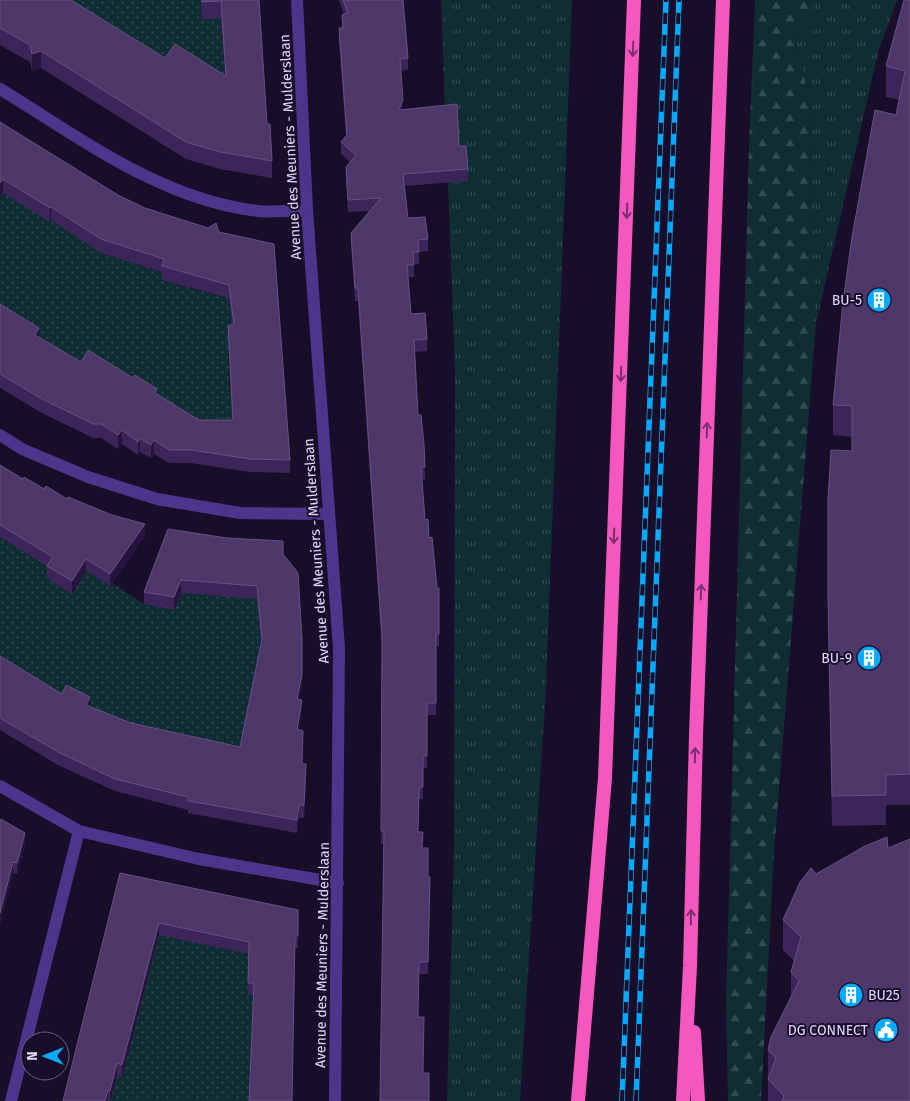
<svg xmlns="http://www.w3.org/2000/svg" width="910" height="1101" font-family="'Fira Sans',sans-serif">
	<style>
		.forest { fill: url(#forest-firs) }
		.park { fill: url(#park-tufts) }
		.garden { fill: url(#garden-dots) }
		.lines { fill: none; stroke-linecap: round; stroke-linejoin: round }
		.minor { stroke: #4d358c; stroke-width: 12 }
		.trunk { stroke: #f457bd; stroke-width: 14 }
		.rail-casing { stroke: #02aaff; stroke-width: 5.5 }
		.rail { stroke: #190e29; stroke-width: 4; stroke-dasharray: 11; stroke-linecap: butt }
		.wall { fill: #3c2559 }
		.shaded-wall { fill: #26143e }
		.building { fill: #4e386a; stroke: #655182 }
		.oneway { stroke: #7c2f6c }
		.labels { text-anchor: middle; stroke-width: 4; stroke-linejoin: round; paint-order: stroke }
		.street-label { font-size: 14px; fill: #e4d6ff; stroke: #190e29 }
		.poi-label { font-size: 14px; fill: #e4d6ff; stroke: #190e29; text-anchor: end }
	</style>
	<defs>
		<pattern id="forest-firs" width="22" height="20" patternUnits="userSpaceOnUse" patternTransform="scale(1.25)"><rect width="22" height="20" fill="#102d34"/><path d="M5 1l3.5 6h-7zM16 11l3.5 6h-7z" fill="#334b52"/></pattern>
		<pattern id="park-tufts" width="24" height="20" patternUnits="userSpaceOnUse" patternTransform="scale(1.25)"><rect width="24" height="20" fill="#102d34"/><path d="M3 7l-1-3M5 7V3M7 7l1-3M15 17l-1-3M17 17v-4M19 17l1-3" fill="none" stroke="#334b52"/></pattern>
		<pattern id="garden-dots" width="8" height="8" patternUnits="userSpaceOnUse" patternTransform="scale(1.25)"><rect width="8" height="8" fill="#102d34"/><path d="M2 2h.1M6 6h.1" fill="none" stroke="#334b52" stroke-width="1.8" stroke-linecap="round"/></pattern>
	</defs>
	<rect width="100%" height="100%" fill="#190e29"/>
	<path class="forest" d="M755 0H818L794 36 812 108 809 210 816 323 774 853 761 1101H728L726 1002 749 146Z"/>
	<g class="park">
		<path d="M441 0H572L546 688 520 1101H447L454 846 455 372Z"/>
		<path d="M818 0H897L879 49 816 323 809 210 812 108 794 36Z"/>
	</g>
	<g class="garden">
		<path d="M31 0H201L221 19 226 87Z"/>
		<path d="M8 183 50 221 52 220C89 240 122 266 165 267L162 280 208 293 233 294 232 326 228 354 230 392 239 391 244 449 81 375 0 330V197Z"/>
		<path d="M0 533 7 537 5 540 7 542 86 571 110 586 112 583 144 604 174 610 186 578 269 582 265 638 270 785 97 731 84 694 72 688 62 707 0 669Z"/>
		<path d="M145 927 259 943 261 995 252 1070 249 1071V1101H110L117 1075 122 1076Z"/>
	</g>
	<g class="lines">
		<g class="minor">
			<path d="M297 0 307 210 339 648 335 1101"/>
			<path d="M0 89C81 138 161 200 258 211 274 213 291 210 307 210"/>
			<path d="M0 435 22 449 88 477 157 499 240 513 329 514"/>
			<path d="M0 786 79 831 199 859 338 883"/>
			<path d="M11 1101 79 831"/>
		</g>
		<g class="trunk">
			<path d="M694 1032 698 1101"/>
			<path d="M578 1101 605 778 634 0"/>
			<path d="M683 1101 690 966 696 735 723 0"/>
		</g>
		<defs>
			<g id="rail">
				<path d="M622 1101 666 0"/>
				<path d="M636 1101 679 0"/>
			</g>
		</defs>
		<use href="#rail" class="rail-casing"/>
		<use href="#rail" class="rail"/>
	</g>
	<g class="wall">
		<path d="M0 0H73L72 1 165 58 225 75 221 19H202L201 0H259L267 124 272 161V178L220 169 186 159 41 68 32 71 30 62 0 45Z"/>
		<path d="M339 0H403L408 58V70L400 71 403 109 459 146 468 169V181L404 186 408 218 428 239V251L419 252V264H414V277H408L411 314 427 339V351L415 352 418 415 424 445 425 480H422L425 520 429 538 437 588H439V646H436V715H427V768H423V799H419L418 832 422 848 430 889 428 974H419L380 1101 384 844H381L382 649 358 301H355L351 245V233L369 211 348 212 346 179V167L350 162 341 154V142L346 136 339 41V28H342V15H344Z"/>
		<path d="M910 0V805H886V825L832 826 828 626V499L852 451V437L833 435V405L899 100 886 97V66Z"/>
		<path d="M0 122 118 195 145 208 208 228 216 223 290 460V473L250 472 191 463H169L154 454 151 458 140 452 138 455 122 444 118 449 101 438H93L42 413 0 388V304L39 337 81 362 157 394 199 420H232L228 339V325H232L229 298 162 280V272L101 253 51 220 50 222 3 193 0 197Z"/>
		<path d="M0 465 23 479 145 536 110 586 86 571 72 594 47 578V566L0 537Z"/>
		<path d="M168 529 283 554 302 688 299 700 302 713 299 730 302 764 306 777 304 818H299L297 833 188 813V810L115 791 58 765 0 730V656L62 694 90 707 131 723 240 747 261 643 257 599 181 593 174 610 144 604V592Z"/>
		<path d="M0 820 25 844 17 874 13 873 0 924Z"/>
		<path d="M888 848 910 1101H768V1050L791 998V972L794 961 783 950V920L816 874Z"/>
		<path d="M120 873 298 910V948H295L253 995H248L249 954 159 935 122 1077 117 1075 110 1101H63Z"/>
	</g>
	<g class="shaded-wall">
		<path d="M41 51V68L32 71V54Z"/>
		<path d="M403 100V112L399 110Z"/>
		<path d="M3 179V193L0 197V183Z"/>
		<path d="M51 207V220L50 222V208Z"/>
		<path d="M39 328V341L35 335Z"/>
		<path d="M122 430V444L118 449V435Z"/>
		<path d="M140 438V452L138 455V442Z"/>
		<path d="M154 440V454L151 458V445Z"/>
		<path d="M145 524V536L110 586V574Z"/>
		<path d="M86 559V571L72 594V581Z"/>
		<path d="M181 580V593L174 610V597Z"/>
		<path d="M302 639V688L297 712V699Z"/>
		<path d="M90 697V710L86 705Z"/>
		<path d="M302 700V713L297 742V729Z"/>
		<path d="M299 805V818L297 833V820Z"/>
		<path d="M25 833V844L17 874V863Z"/>
		<path d="M13 862V873L0 924V913Z"/>
		<path d="M159 923V935L122 1077V1065Z"/>
		<path d="M117 1063V1075L110 1101V1091Z"/>
		<path d="M108 1090V1101H105Z"/>
	</g>
	<g class="building">
		<path d="M0 0H71L165 58 175 44 226 76 221 1 202 2V0H259L267 124H270L272 161 220 152 186 142 41 51 32 54 30 45 0 28Z"/>
		<path d="M343 0H403L408 58 400 59 403 100 399 110 457 104 459 146H466L468 169 403 174 408 218 425 217 428 239 418 240 419 252H413L414 265H407L411 314 425 313 427 339 414 340 418 415H421L424 445 425 467H421L425 520 428 519 429 538 432 537 437 588H439V634H436V703H427V756H423V787H419L418 832H423L422 848H428V877H430L428 962H419L418 1017H424L423 1073H429V1101H380L384 831H381L382 637 358 288H355L351 233 381 198 348 200 346 167 356 155 341 142 347 135 339 28H343L342 15 348 13Z"/>
		<path d="M904 0H910V774L886 775V795L832 796 828 596V499L831 450 852 451V406L833 405 843 302 852 237 875 110 896 115 905 71 886 66Z"/>
		<path d="M0 122 118 195 145 208 208 228 216 223 219 232 274 244 290 460 250 459 191 450H169L154 440 151 445 140 438 138 442 122 430 118 435 101 424H93L42 399 0 374V304L39 328 35 335 81 362 88 350 133 378 135 375 157 389 155 393 199 420H233L228 325H234L229 285 162 266 164 259 101 239 51 207 50 208 3 179 0 183Z"/>
		<path d="M0 465 23 479 24 477 44 489 46 486 67 499 68 497 112 515 145 524 110 574 86 559 72 581 47 566 53 557 0 525Z"/>
		<path d="M168 529 227 538 283 541V554L298 573 302 639V675L297 699 302 700 297 729 303 731 302 764H306L304 805H299L297 820 188 801V797L115 779 58 752 0 718V656L62 694 66 685 90 697 86 705 131 723 240 747 262 639 257 586 181 580 174 597 144 592Z"/>
		<path d="M1 819 25 833 17 863 13 862 0 913V820Z"/>
		<path d="M887 837 888 848 910 839V1101H782L784 1096 768 1079 776 1058 768 1050 771 1037 799 981 791 972 801 937 783 920 800 882 811 868 816 874 865 846Z"/>
		<path d="M120 873 298 910V936H295L292 1101H249L254 983H248L249 942 159 923 122 1065 117 1063 110 1091 108 1090 105 1101H63Z"/>
	</g>
	<defs><path id="oneway-shaft" d="M-6 0H5M1.5-3L5.5 0L1.5 3" fill="none" stroke-width="1.6" stroke-linecap="round" stroke-linejoin="round" transform="scale(1.25)"/></defs>
	<g class="oneway">
		<use href="#oneway-shaft" transform="translate(633 49) rotate(92)"/>
		<use href="#oneway-shaft" transform="translate(627 211) rotate(92)"/>
		<use href="#oneway-shaft" transform="translate(621 374) rotate(92)"/>
		<use href="#oneway-shaft" transform="translate(707 430) rotate(-88)"/>
		<use href="#oneway-shaft" transform="translate(614 536) rotate(92)"/>
		<use href="#oneway-shaft" transform="translate(701 592) rotate(-88)"/>
		<use href="#oneway-shaft" transform="translate(695 755) rotate(-89)"/>
		<use href="#oneway-shaft" transform="translate(691 917) rotate(-89)"/>
	</g>
	<defs>
		<symbol id="building-disc" viewBox="-11 -11 22 22"><circle r="9.5" fill="#02aaff" stroke="#190e29"/><path d="M-4-6H4V6H1V3H-1V6H-4ZM-2.5-4.3h1.7v1.8h-1.7ZM.8-4.3h1.7v1.8H.8ZM-2.5-1h1.7V.8h-1.7ZM.8-1h1.7V.8H.8Z" fill="#fff"/></symbol>
		<symbol id="civic-disc" viewBox="-11 -11 22 22"><circle r="9.5" fill="#02aaff" stroke="#190e29"/><path d="M-.6-6.5H3V-4.5H.6V-3L4-1V1h2V6H-6V1h2V-1L-.6-3ZM-1.2 2.5V6h2.4V2.5Z" fill="#fff"/></symbol>
	</defs>
	<g fill-rule="evenodd">
		<use href="#building-disc" x="865" y="286" width="28" height="28"/>
		<use href="#building-disc" x="855" y="644" width="28" height="28"/>
		<use href="#building-disc" x="837" y="981" width="28" height="28"/>
		<use href="#civic-disc" x="872" y="1016" width="28" height="28"/>
	</g>
	<g class="labels">
		<g class="street-label">
			<text transform="translate(290 147) rotate(-93)" y="5">Avenue des Meuniers - Mulderslaan</text>
			<text transform="translate(316 551) rotate(-94)" y="5">Avenue des Meuniers - Mulderslaan</text>
			<text transform="translate(322 955) rotate(-89)" y="5">Avenue des Meuniers - Mulderslaan</text>
		</g>
		<g class="poi-label">
			<text x="862" y="305">BU-5</text>
			<text x="852" y="663">BU-9</text>
			<text x="868" y="1000" text-anchor="start">BU25</text>
			<text x="868" y="1035">DG CONNECT</text>
		</g>
	</g>
	<g transform="translate(45 1056) rotate(270)"><circle r="24" fill="#190e29" stroke="#6a5e7f"/>
	<path d="M0-4L9 19L0 12L-9 19Z" fill="#02aaff"/>
	<text y="-8" font-size="14" font-weight="bold" text-anchor="middle" fill="#e4d6ff">N</text>
	</g>
</svg>
